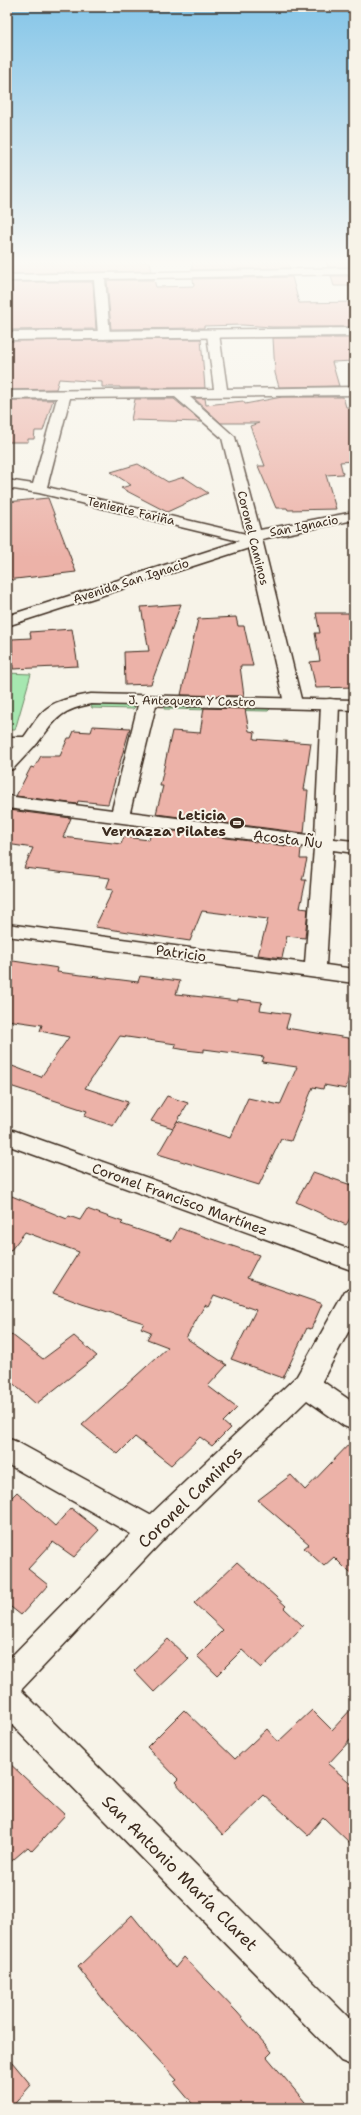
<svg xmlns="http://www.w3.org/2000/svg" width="361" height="2115" font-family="'Shantell Sans',sans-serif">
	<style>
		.green { fill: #a6e7b0; stroke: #708867 }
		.building { fill: #ecb2a8; stroke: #3b2a1e }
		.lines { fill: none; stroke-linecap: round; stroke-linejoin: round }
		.street-casing { stroke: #3b2a1e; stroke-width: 3 }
		.secondary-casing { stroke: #3b2a1e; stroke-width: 3 }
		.street { fill: #f7f3e8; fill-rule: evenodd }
		.secondary { fill: #f7f3e8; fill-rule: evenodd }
		.labels { text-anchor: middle; stroke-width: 4; stroke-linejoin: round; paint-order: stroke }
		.far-street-label { font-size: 12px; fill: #3b2a1e; stroke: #f7f3e8 }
		.poi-label { font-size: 14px; font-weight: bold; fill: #3b2a1e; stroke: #f7f3e8; text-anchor: end }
		.street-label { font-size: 14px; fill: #3b2a1e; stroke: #f7f3e8 }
		.near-street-label { font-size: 17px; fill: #3b2a1e; stroke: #f7f3e8 }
	</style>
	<rect width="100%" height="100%" fill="#f7f3e8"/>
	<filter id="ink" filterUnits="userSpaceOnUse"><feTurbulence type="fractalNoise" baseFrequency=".025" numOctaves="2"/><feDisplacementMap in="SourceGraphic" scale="8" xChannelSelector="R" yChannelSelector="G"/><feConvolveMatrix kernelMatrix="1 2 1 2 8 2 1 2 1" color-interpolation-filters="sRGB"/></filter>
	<g filter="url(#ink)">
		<g class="green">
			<path d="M7 673 31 674 15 730H7Z"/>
			<path d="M90 704 135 705 136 706 133 709 92 708Z"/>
			<path d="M164 705 270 708V709L268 711 164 709Z"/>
		</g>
		<g class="building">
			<path d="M7 262H150L152 271 7 274Z"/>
			<path d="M192 262H288L290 268 192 270Z"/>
			<path d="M326 262H354V267H328Z"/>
			<path d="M331 276H354V286H334Z"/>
			<path d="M292 277 299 303 354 302V327H272L242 325 204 326V328L111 329 107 280H154L156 287 194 286 193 279Z"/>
			<path d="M7 282H93L96 329 7 330Z"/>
			<path d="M273 338H354V361L332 362 339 386 279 387 275 373Z"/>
			<path d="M201 339 205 388H120V387H102V382L59 379 56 389 7 390V341Z"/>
			<path d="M282 397H343L346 407H351L354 423V461L340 462 343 474 326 475 336 509 288 510 287 508H276L258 466H265L250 426 259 423H221L194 398H205L206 405 243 401 245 404Z"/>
			<path d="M135 399H174L202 422 131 420Z"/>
			<path d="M7 400H53L43 431H35L34 439H28V442H7Z"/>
			<path d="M138 464 168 482 184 477 208 493 167 512 121 488 131 485 111 472Z"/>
			<path d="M48 498 76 572 7 580V502Z"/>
			<path d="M181 604 151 684 125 685 124 652 149 651 141 607Z"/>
			<path d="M316 613H354V687L316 688 310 662 320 661 315 633H320Z"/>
			<path d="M236 617 238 626H244L253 666H240L244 696 181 695 198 619Z"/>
			<path d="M72 629 78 666 13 669 12 639 31 638 30 632Z"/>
			<path d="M204 708 245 709 249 731 255 732 254 739 311 743 304 790H308L304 833 156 814 163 786H160L172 731 200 733Z"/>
			<path d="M93 726 130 728 108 804 78 801 77 804 16 796 31 767 34 768 41 756H60L68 738H71L74 731 91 732Z"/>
			<path d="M9 810 71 818 63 837 121 844 124 837 149 840 152 828 301 848 300 859H307L302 880H306L300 908 308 909 305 938 287 936 282 958 258 955 268 919 202 911 190 941 95 927 113 890 106 889 110 878 24 868 33 848 7 844V814Z"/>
			<path d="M7 960 58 968 57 972 138 982 140 976 180 981 176 994 238 1001V999L262 1002 260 1010 290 1014 286 1028 354 1039V1049L346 1089 324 1085 323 1089 313 1087 291 1141 281 1139 259 1185 158 1154 177 1121 230 1138 248 1098 280 1105 297 1067 262 1062 264 1057 204 1049V1052L186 1050 175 1048 176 1044 120 1036 85 1088 128 1102 113 1126 84 1116 87 1111 7 1085V1064L41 1077 69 1037 40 1031 42 1025 7 1020Z"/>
			<path d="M167 1096 188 1103 173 1128 151 1121Z"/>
			<path d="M313 1172 354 1186V1212L346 1225 296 1202Z"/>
			<path d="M7 1194 67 1219 69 1216 80 1220 87 1209 123 1222 121 1224 172 1241 179 1228 259 1255 247 1278 322 1304 311 1329 307 1328 283 1378 231 1359 256 1310 214 1295 208 1307 205 1305 186 1338 227 1365 208 1386 237 1408 223 1422 230 1428 212 1446 200 1437 171 1465 135 1437 118 1454 82 1425 168 1347 147 1339 151 1332 141 1328 144 1323 82 1304 53 1293 79 1252 25 1232 7 1255Z"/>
			<path d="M7 1331 43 1359 74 1336 97 1356 36 1404 7 1378Z"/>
			<path d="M354 1439V1577L334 1557 324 1566 304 1548 309 1544 258 1500 291 1475 305 1490Z"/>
			<path d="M17 1492 55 1526 71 1508 99 1530 74 1557 53 1542 28 1569 48 1585 21 1615 7 1604V1502Z"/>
			<path d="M237 1562 286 1606 284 1608 303 1626 262 1668 242 1650 217 1675 197 1656 223 1630 194 1603Z"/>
			<path d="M168 1639 189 1659 154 1692 134 1671Z"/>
			<path d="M354 1706V1736L328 1764 354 1786V1847L323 1817 308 1835 264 1795 223 1835 175 1782 178 1779 147 1747 184 1710 235 1759 267 1729 278 1742 312 1710 332 1730Z"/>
			<path d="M7 1761 65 1815 32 1851 28 1847 7 1865Z"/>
			<path d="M132 1915 175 1968 184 1957 237 2012 272 2052 267 2057 310 2108H196L174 2082 177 2080 106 2003 78 1967Z"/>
			<path d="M7 2056 31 2085 11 2108H7Z"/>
		</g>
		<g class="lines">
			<defs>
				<g id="street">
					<path d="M354 268V274L105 279 110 335 104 339 98 335 94 280 7 281V275Z"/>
					<path d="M213 330 219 334 227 389 354 387V395L190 397 235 437 260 530 354 512V520L262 539 302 703 299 707 293 708 287 707 284 703 249 548 7 626V616L239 541 39 493 7 488V480L33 484 57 398 7 399V391L214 389 207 334ZM175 397 222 438 246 534 47 487 70 398Z"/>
					<path d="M148 696 154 697 157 701 130 812 315 836 321 704 324 700 330 699 336 700 339 704 334 839 354 841V853L333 850 326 965 354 969V983L7 936V924L305 963 314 848 7 808V796L112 810 139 701 142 697Z"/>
					<path d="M29 737 35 738 38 742 13 769 7 770V755L23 738Z"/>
					<path d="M7 1128 354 1251V1271L7 1145Z"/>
					<path d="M354 1288V1321L322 1381 354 1403V1430L344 1426 307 1400 163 1540 21 1690 354 2023V2066L341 2061 7 1720V1661L131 1534 7 1464V1438L17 1442 150 1515 297 1376 345 1291Z"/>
				</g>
				<g id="secondary">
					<path d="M354 328V336L7 340V332Z"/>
					<path d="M91 694 354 700V710L91 704C56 711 56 721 35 746L7 747V737H24C31 728 37 716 46 709 58 699 76 697 91 694Z"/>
				</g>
			</defs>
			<use href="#street" class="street-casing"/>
			<use href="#secondary" class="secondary-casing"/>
			<use href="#street" class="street"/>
			<use href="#secondary" class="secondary"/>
		</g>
	</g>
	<linearGradient id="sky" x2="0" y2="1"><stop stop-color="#84c5e8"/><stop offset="0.47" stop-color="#fbfaf5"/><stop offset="1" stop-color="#fbfaf5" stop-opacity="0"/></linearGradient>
	<rect width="361" height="558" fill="url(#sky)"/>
	<defs>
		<symbol id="stadium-bare" viewBox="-9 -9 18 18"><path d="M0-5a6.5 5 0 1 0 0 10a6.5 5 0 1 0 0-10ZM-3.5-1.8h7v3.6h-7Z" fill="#3b2a1e" stroke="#f7f3e8" stroke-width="2.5" paint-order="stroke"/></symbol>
	</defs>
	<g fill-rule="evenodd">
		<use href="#stadium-bare" x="227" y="813" width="20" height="20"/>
	</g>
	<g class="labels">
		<g class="far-street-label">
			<text transform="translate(131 511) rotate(13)" y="4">Teniente Fariña</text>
			<text transform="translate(304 526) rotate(-11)" y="4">San Ignacio</text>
			<text transform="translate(253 538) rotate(76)" y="4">Coronel Caminos</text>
			<text transform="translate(131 581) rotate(-18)" y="4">Avenida San Ignacio</text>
			<text transform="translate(192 701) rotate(1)" y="4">J. Antequera Y Castro</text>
		</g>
		<g class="poi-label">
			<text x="226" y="820">Leticia<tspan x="226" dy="16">Vernazza Pilates</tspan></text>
		</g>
		<g class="street-label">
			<text transform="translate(288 839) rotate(7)" y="5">Acosta Ñu</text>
			<text transform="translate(181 953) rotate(8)" y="5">Patricio</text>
			<text transform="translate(180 1199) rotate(20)" y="5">Coronel Francisco Martínez</text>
		</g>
		<g class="near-street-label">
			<text transform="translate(190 1497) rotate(-44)" y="6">Coronel Caminos</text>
			<text transform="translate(180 1873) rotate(45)" y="6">San Antonio María Claret</text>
		</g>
	</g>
	<rect width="361" height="2115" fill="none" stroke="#f7f3e8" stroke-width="24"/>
	<rect x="12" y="12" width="337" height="2091" fill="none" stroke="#3b2a1e" stroke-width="1.5" filter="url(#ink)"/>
</svg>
